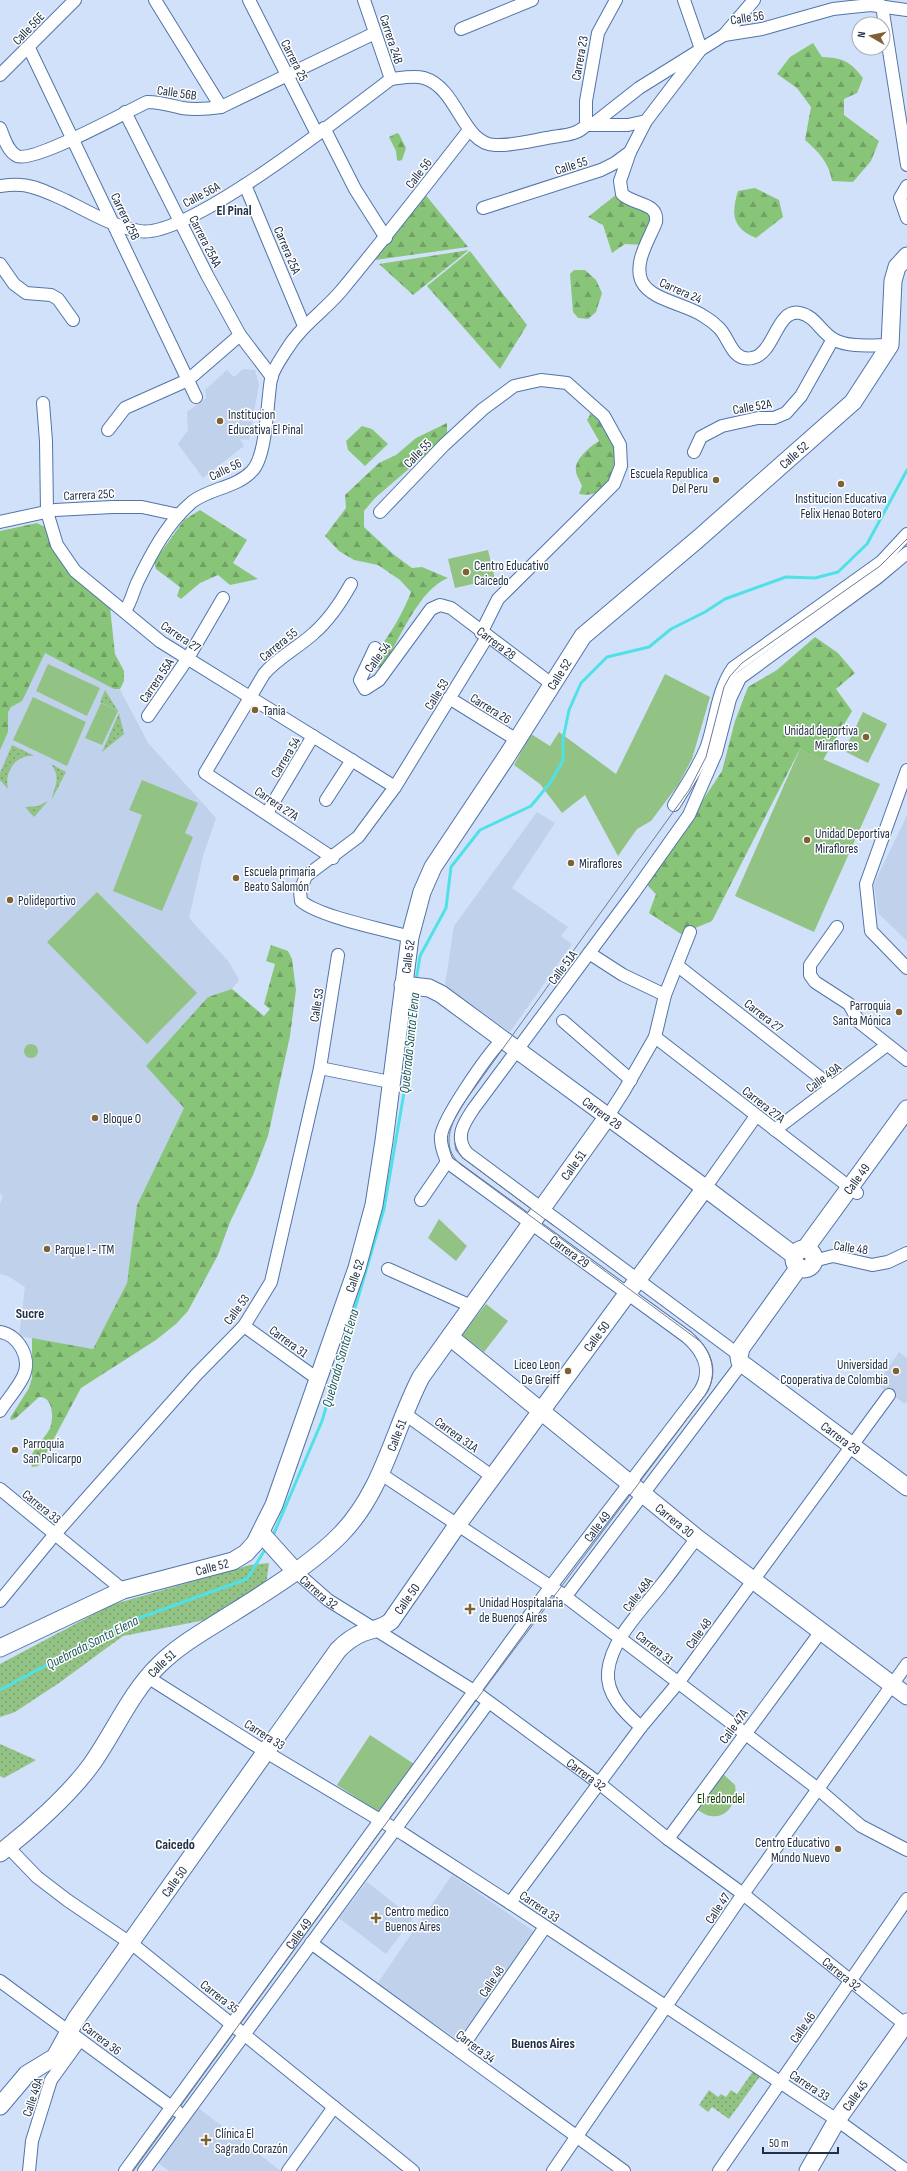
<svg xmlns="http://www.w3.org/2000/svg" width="907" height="2171" font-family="'Sofia Sans Condensed',sans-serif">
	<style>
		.built { fill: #c0d1ec }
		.grass { fill: url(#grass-dots) }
		.forest { fill: url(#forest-firs) }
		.green { fill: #92c385 }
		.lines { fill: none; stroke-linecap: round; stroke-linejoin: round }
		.stream { stroke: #50e1e7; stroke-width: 3 }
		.street-casing { stroke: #5174aa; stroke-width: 14 }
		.secondary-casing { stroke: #5174aa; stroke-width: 19 }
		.street { stroke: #fff; stroke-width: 12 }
		.secondary { stroke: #fff; stroke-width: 17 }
		.tram { stroke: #6d7c94; stroke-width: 1 }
		.poi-dot { fill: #7d6235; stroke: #fff; stroke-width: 1.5 }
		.labels { text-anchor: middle; stroke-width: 3; stroke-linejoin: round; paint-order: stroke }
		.street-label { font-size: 13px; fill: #213047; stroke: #fff }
		.poi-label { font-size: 13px; fill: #213047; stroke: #fff; text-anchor: start }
		.park-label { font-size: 13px; fill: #103803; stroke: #fff }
		.neighbourhood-label { font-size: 14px; font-weight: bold; fill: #213047; stroke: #fff }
		.water-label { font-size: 14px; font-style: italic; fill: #1d595b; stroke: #fff }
	</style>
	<defs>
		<pattern id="grass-dots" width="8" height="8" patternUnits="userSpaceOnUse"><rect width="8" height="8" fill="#92c385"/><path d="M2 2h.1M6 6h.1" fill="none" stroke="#779f6f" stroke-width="1.8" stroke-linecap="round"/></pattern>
		<pattern id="forest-firs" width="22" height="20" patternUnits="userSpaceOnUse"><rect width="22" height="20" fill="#89c579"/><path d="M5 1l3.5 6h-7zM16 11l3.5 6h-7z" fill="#70a065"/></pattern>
	</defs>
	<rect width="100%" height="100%" fill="#d2e1fa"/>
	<g class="built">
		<path d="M243 369 255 370 259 385 249 440 240 439 244 446 203 478 178 444 188 430 187 412 206 398 205 390 227 370 234 377Z"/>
		<path d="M38 640 114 678 148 743 216 818 203 856 189 918 229 962 239 980 231 990 208 997 184 1108 137 1205 127 1283 93 1349 19 1336 25 1287 8 1276 0 1274V1204L3 1196 0 1193V700Z"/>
		<path d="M537 812 555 823 512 888 568 927 561 936 572 944 510 1032 445 985 454 926Z"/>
		<path d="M907 815V941L878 913 874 884Z"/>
		<path d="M899 1352 907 1358V1401L905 1404 877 1384Z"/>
		<path d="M452 1875 535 1932 458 2040 377 1984Z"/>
		<path d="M367 1882 413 1918 386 1954 339 1918Z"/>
		<path d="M197 2107 281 2171H169L156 2161Z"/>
	</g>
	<g class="grass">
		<path d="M105 690 118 711 100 702Z"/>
		<path d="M119 713 124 734 102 752Z"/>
		<path d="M12 745 35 756C16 754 4 771 8 789L0 780V773Z"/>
		<path d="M51 764 66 772 52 799C54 786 62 779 51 764Z"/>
		<path d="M48 801 34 817 25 807 38 806Z"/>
		<path d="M269 1563 266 1585 205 1620 123 1636 59 1683 15 1712 0 1717V1664L111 1605 250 1565Z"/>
		<path d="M0 1744 36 1760 4 1778 0 1776Z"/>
		<path d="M754 2070 761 2075 729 2119 712 2107 708 2112 699 2105 709 2090 718 2097 721 2094 726 2097 731 2090 737 2094Z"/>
	</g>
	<g class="forest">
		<path d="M813 43 822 57C843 58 850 61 863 78L857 93 844 99V115L879 141 871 161 853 182 832 181C829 163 819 152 805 140L811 107 797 88 777 74 790 57Z"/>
		<path d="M397 133 399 134 406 148 402 160 399 161 397 160 396 151 389 137Z"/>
		<path d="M755 188 779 200 783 217 756 238C732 228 731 214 738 191Z"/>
		<path d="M424 193 468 247 375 260Z"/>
		<path d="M617 194 652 214 643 245 625 244 612 253 603 225 588 217Z"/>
		<path d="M469 250 413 295 379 264Z"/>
		<path d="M470 251 527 325 500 369 427 286Z"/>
		<path d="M574 270H585L596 280 602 293 596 312 588 319 578 318 573 312 570 274Z"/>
		<path d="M592 411C599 422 609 434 615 446 617 451 616 459 614 464 610 484 602 498 579 494L582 486C580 481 576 475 576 471 574 459 591 446 599 441L587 420Z"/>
		<path d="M447 423V436L375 498 364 511V527L393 554 412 568 422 567 448 578C419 589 399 640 383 667L377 668 374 664V651C387 644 406 606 411 592L400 580 378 565 354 560 339 551 325 536 346 508 345 495 379 463 396 455 416 438Z"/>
		<path d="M362 426 372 429 388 444 365 466 348 450 346 441Z"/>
		<path d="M200 510 247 540 233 563 258 579 230 585 218 575 200 583 181 599 177 596 180 587 156 569 154 562 184 520Z"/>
		<path d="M37 523 45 527 66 562 110 607 115 654 124 671V681L120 689H114L45 653 25 695 22 701 11 707 8 712V732L0 750V531Z"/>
		<path d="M815 637 838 653 855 673 836 689 852 711 823 760 800 749 712 921 681 934 649 913 656 894 647 885 722 771 735 721 748 687 777 670Z"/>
		<path d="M271 945 288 951 292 959 296 990 290 1036 268 1136 253 1175 230 1222 218 1255 188 1311 176 1324 156 1340 81 1388 43 1459 38 1466 32 1467C26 1452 45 1440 50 1428 54 1418 53 1396 39 1397L15 1419 11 1420 10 1418 29 1388 32 1378V1338L93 1349 127 1283 137 1205 184 1108 146 1066 208 997 232 989 264 1016 270 1009 264 1004 275 964 266 961Z"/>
	</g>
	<g class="green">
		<path d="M488 550 495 579 455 588 448 559Z"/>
		<path d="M48 664 100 688 87 716 36 691Z"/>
		<path d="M665 674 710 697 692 759 678 785 651 821 637 829 618 856 585 795 562 813 540 784 514 765 531 734 550 746 559 732 616 774Z"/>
		<path d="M33 697 86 722 67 766 13 740Z"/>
		<path d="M101 703 118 711 102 745 85 738Z"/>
		<path d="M863 712 887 724 868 763 844 751Z"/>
		<path d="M800 749 880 784 814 932 735 896Z"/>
		<path d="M142 780 198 803 185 833 193 837 162 911 113 891 142 815 129 810Z"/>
		<path d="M97 892 197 993 147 1044 47 942Z"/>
		<circle cx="31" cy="1051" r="7"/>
		<path d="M439 1219 467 1246 456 1261 428 1238Z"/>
		<path d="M486 1304 508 1321 484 1352 462 1335Z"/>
		<path d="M370 1735 414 1764 381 1814 337 1785Z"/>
		<path d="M722 1773 735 1785C738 1800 728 1819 711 1816 706 1816 700 1811 696 1809Z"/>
	</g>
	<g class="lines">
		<g class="stream">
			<path d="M416 981 420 956 446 908 451 867 480 830 531 806 550 783 563 761V739L569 710 581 683 607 657 649 647 671 629 705 612 725 599 786 577 815 578 838 572 867 544 907 470"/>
			<path d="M272 1538 322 1421 384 1209 406 1081 408 1036 414 991"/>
			<path d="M0 1690 125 1623 247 1579 266 1548"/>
		</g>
		<defs>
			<g id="street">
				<path d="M155 0 221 107"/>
				<path d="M249 0 317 134"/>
				<path d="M364 0 391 79"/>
				<path d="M882 6 907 165"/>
				<path d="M461 29 532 0"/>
				<path d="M724 35 754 0"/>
				<path d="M29 48 196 397"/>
				<path d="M0 75 75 0"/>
				<path d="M391 79C401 78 414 75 424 78 458 88 462 144 495 145 512 146 531 141 547 138 560 135 577 136 586 125H592L639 88 724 35 762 29 833 9 851 7 871 5 907 10"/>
				<path d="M125 112 207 275 240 335 272 377"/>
				<path d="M586 125V101L598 33 616 0"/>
				<path d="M592 125H628L646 121"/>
				<path d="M0 128C4 137 7 151 17 156 34 163 126 112 147 102 160 102 170 105 182 108 195 110 208 109 221 107L375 33"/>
				<path d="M324 128 355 189 386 238"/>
				<path d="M630 152 620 181 622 194C633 205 659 202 656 222 649 240 633 263 642 282 652 301 688 304 705 317 710 320 715 324 719 328 730 339 732 362 752 358 775 354 776 308 800 313 815 316 820 331 833 339 848 348 873 345 890 345"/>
				<path d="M245 185 304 326"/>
				<path d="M0 186C7 185 14 184 21 185 37 186 53 195 67 201 90 213 113 226 139 231 186 241 348 111 391 79"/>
				<path d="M907 186 900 198 907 218"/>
				<path d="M483 208 601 170 615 163 630 152 646 121 701 49 684 0"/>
				<path d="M0 264 14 284 26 293 51 295 58 299 73 320"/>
				<path d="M43 403 46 441 47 512 57 545 75 571 161 642 395 787"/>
				<path d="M108 430 125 408 188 380 240 335"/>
				<path d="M694 452 701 437 722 426 758 418H774L786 413 801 396 833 339"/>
				<path d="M380 512 444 445 483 409 514 386 541 380 567 383 604 416 620 445 621 466 614 484 498 599 481 633"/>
				<path d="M0 522 55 510 112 507H142L179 515"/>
				<path d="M125 611C131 602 133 592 137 583 151 554 167 523 192 502 210 488 236 488 252 471 267 456 267 401 271 379 273 369 282 357 287 349 301 326 324 311 341 291 385 238 427 184 469 130"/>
				<path id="s1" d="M375 648 360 680 365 689 379 680 431 609 440 605 451 608 553 685"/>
				<path d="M449 698 517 740"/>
				<path d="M148 716 188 658 223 598"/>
				<path d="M907 770 866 884 871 931 907 968"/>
				<path d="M326 800 352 760"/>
				<path d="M674 805C686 785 699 767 707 746 716 719 717 691 733 668L881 562 907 534"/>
				<path d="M267 813 313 736"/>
				<path d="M333 858 205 773 264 674C278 657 298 648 314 633 330 619 341 602 351 584"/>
				<path d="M837 927 810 965V975L815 982 849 1004 859 1022 907 1060"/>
				<path d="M410 937C383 929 320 917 301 901L300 891 306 876 358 837 395 787 487 637"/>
				<path d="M589 953 623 975 665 995"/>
				<path d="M678 966 832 1087"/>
				<path d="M563 1021 631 1080"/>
				<path d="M655 1037 857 1193"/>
				<path d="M320 1068 390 1082"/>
				<path d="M608 1116 624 1091 655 1037 665 995 690 932"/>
				<path d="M775 1130 887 1045"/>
				<path d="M705 1188 756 1116"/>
				<path d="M421 1200 447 1162"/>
				<path d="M813 1261 833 1256 872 1265 888 1262 907 1253"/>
				<path d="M388 1269 471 1306"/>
				<path d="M244 1326 319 1380"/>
				<path d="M0 1332C19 1335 32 1359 23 1377 17 1389 7 1400 0 1411"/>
				<path d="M739 1355 467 1153C454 1137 464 1123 474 1108L633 894 689 815 716 753 730 699 740 678 877 578 907 553"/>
				<path d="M405 1414 493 1477"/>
				<path d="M381 1474 562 1594 818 1789 861 1826 907 1850"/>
				<path d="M0 1489 123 1590"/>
				<path id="s2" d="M295 1571 328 1600 474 1691 600 1784 668 1839 743 1894 907 2026"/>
				<path d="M566 1596 742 1363"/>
				<path d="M0 1601 55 1534 196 1375 244 1326 271 1282 320 1068 338 955"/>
				<path d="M149 1678 266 1752 405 1835 510 1903 837 2120 907 2171"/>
				<path id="s3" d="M478 1686 548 1590 700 1391C713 1370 704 1352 687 1337L447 1162C444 1154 440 1145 441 1136 443 1118 488 1054 502 1040"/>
				<path d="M641 1727C625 1713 606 1695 608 1672 611 1639 643 1609 662 1584 674 1569 685 1553 697 1538"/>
				<path d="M668 1839 822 1630"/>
				<path d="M8 1847 37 1877 67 1900 136 1947 413 2171"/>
				<path d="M510 1903 641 1727 678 1683 889 1395"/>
				<path d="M311 1943 624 2171"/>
				<path d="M0 1981 177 2111"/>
				<path d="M460 2050 545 1927"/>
				<path d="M29 2171 32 2141 51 2080 80 2040"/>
				<path id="s4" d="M125 2171 470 1697"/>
				<path d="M144 2171 485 1707"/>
				<path d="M288 2171 334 2107"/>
				<path d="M553 2171 743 1894 907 1664"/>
				<path d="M719 2171 907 1899"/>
			</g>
			<g id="secondary">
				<path id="s5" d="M403 985 429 988 441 994 705 1188 795 1256"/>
				<path id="s6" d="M805 1249 907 1109"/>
				<circle cx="804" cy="1259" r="10"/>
				<path id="s7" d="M799 1267 741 1348 739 1357 740 1362 907 1487"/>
				<path id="s8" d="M450 1337 697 1538 907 1696"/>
				<path d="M261 1533 295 1571"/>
				<path id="s9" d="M0 1648 123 1590 233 1561 246 1553 255 1543 274 1505 357 1268 374 1205 384 1141 410 937 422 892 433 867 507 756 583 636 698 539 853 402 890 345 893 281 897 267 907 256"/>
				<path id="s10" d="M0 1853C30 1830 69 1795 91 1765 114 1733 130 1693 159 1665 177 1647 199 1634 220 1621 258 1597 310 1566 341 1534 383 1491 394 1429 421 1377L608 1116"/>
				<path id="s11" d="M0 2106 27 2074 55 2057 76 2019 338 1650C345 1643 352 1637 362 1633 372 1629 382 1629 391 1621L458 1524 705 1188"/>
				<path id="s12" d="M808 2171 837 2120 907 2022"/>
			</g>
		</defs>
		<use href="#street" class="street-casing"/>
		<use href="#secondary" class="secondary-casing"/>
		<use href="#street" class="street"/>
		<use href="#secondary" class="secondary"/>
		<g class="tram">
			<path d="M455 1144 456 1150 463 1158 554 1226"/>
			<path d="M132 2171 480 1695 708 1391C716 1374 713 1356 701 1342L460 1164C440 1146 451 1123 463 1104L689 790 706 757 724 687 730 676 742 663 880 566 907 539"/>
		</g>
	</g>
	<g class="poi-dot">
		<circle cx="220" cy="421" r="4"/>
		<circle cx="716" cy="480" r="4"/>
		<circle cx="841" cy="484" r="4"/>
		<circle cx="466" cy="572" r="4"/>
		<circle cx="255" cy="710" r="4"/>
		<circle cx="866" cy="737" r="4"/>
		<circle cx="807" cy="840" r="4"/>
		<circle cx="571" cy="863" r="4"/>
		<circle cx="236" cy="878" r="4"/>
		<circle cx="10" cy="900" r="4"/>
		<circle cx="899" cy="1012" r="4"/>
		<circle cx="95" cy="1118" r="4"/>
		<circle cx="47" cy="1249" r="4"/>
		<circle cx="568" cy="1371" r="4"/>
		<circle cx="896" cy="1371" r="4"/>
		<circle cx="15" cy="1450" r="4"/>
		<path d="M468 1603h4v4h4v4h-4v4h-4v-4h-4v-4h4z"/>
		<circle cx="838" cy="1849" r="4"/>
		<path d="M374 1912h4v4h4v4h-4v4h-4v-4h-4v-4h4z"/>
		<path d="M204 2134h4v4h4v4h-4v4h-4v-4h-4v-4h4z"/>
	</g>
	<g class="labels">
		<g class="street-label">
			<text transform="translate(747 17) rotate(-9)" y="5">Calle 56</text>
			<text transform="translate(28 28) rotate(-46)" y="5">Calle 56E</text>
			<text transform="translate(392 39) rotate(72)" y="5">Carrera 24B</text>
			<text transform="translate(579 58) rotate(-80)" y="5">Carrera 23</text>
			<text transform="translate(295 60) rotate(63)" y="5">Carrera 25</text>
			<text transform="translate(177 92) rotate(8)" y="5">Calle 56B</text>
			<text transform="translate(571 165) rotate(-18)" y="5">Calle 55</text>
			<text transform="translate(418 173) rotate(-52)" y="5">Calle 56</text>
			<text transform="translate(201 194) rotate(-28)" y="5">Calle 56A</text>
			<text transform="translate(126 216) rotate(64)" y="5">Carrera 25B</text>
			<text transform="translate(206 241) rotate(63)" y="5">Carrera 25AA</text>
			<text transform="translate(288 250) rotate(67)" y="5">Carrera 25A</text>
			<text transform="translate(681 290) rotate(24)" y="5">Carrera 24</text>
			<text transform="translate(752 406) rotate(-10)" y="5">Calle 52A</text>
			<text transform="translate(417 453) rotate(-46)" y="5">Calle 55</text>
			<text dy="5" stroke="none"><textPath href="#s9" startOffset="1535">Calle 52</textPath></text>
			<text transform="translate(225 469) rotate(-26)" y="5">Calle 56</text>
			<text transform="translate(89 494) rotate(-3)" y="5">Carrera 25C</text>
			<text transform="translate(181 636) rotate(34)" y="5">Carrera 27</text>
			<text transform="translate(278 644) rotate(-39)" y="5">Carrera 55</text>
			<text dy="5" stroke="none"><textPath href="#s1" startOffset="229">Carrera 28</textPath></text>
			<text transform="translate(377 657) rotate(-53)" y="5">Calle 54</text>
			<text dy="5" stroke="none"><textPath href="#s9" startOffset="1212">Calle 52</textPath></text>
			<text transform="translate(156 680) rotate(-56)" y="5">Carrera 55A</text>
			<text transform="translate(436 694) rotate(-58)" y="5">Calle 53</text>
			<text transform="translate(491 708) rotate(32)" y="5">Carrera 26</text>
			<text transform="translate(285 757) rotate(-59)" y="5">Carrera 54</text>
			<text transform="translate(277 803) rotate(34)" y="5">Carrera 27A</text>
			<text dy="5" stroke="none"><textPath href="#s9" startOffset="888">Calle 52</textPath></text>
			<text transform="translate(562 967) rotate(-53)" y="5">Calle 51A</text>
			<text transform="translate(316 1005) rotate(-81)" y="5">Calle 53</text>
			<text transform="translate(764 1015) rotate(38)" y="5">Carrera 27</text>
			<text transform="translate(823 1077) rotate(-37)" y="5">Calle 49A</text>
			<text transform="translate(764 1104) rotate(38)" y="5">Carrera 27A</text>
			<text dy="5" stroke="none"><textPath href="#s5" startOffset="240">Carrera 28</textPath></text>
			<text dy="5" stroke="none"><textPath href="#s10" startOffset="911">Calle 51</textPath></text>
			<text dy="5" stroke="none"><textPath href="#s6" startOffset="87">Calle 49</textPath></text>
			<text transform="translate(851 1247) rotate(8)" y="5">Calle 48</text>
			<text transform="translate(570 1251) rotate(36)" y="5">Carrera 29</text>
			<text dy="5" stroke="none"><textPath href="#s9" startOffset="564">Calle 52</textPath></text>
			<text transform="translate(236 1309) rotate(-54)" y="5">Calle 53</text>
			<text dy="5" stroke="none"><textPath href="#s11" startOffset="983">Calle 50</textPath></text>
			<text transform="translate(289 1341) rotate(36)" y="5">Carrera 31</text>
			<text transform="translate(457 1434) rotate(36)" y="5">Carrera 31A</text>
			<text dy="5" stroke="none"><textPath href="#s10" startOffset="587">Calle 51</textPath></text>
			<text dy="5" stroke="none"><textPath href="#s7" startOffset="240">Carrera 29</textPath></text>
			<text transform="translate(42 1506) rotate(39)" y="5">Carrera 33</text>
			<text dy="5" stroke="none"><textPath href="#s8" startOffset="290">Carrera 30</textPath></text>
			<text dy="5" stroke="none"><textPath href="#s3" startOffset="199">Calle 49</textPath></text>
			<text dy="5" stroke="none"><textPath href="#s9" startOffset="228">Calle 52</textPath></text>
			<text dy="5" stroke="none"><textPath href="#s2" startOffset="32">Carrera 32</textPath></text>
			<text transform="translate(637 1594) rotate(-52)" y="5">Calle 48A</text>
			<text dy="5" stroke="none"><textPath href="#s11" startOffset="659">Calle 50</textPath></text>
			<text transform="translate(698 1633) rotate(-54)" y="5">Calle 48</text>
			<text transform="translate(655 1647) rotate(39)" y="5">Carrera 31</text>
			<text dy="5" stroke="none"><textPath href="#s10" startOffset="251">Calle 51</textPath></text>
			<text transform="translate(733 1726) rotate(-54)" y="5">Calle 47A</text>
			<text transform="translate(265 1734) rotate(32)" y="5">Carrera 33</text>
			<text dy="5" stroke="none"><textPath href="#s2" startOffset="356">Carrera 32</textPath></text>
			<text dy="5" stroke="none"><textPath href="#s11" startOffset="287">Calle 50</textPath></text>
			<text transform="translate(540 1906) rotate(34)" y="5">Carrera 33</text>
			<text transform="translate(717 1908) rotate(-56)" y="5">Calle 47</text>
			<text dy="5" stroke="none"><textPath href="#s4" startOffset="294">Calle 49</textPath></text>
			<text dy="5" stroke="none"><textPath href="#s2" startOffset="680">Carrera 32</textPath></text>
			<text transform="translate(491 1981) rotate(-56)" y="5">Calle 48</text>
			<text transform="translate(220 1996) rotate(38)" y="5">Carrera 35</text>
			<text transform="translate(802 2027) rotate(-55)" y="5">Calle 46</text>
			<text transform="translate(102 2038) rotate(37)" y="5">Carrera 36</text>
			<text transform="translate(476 2046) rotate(37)" y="5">Carrera 34</text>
			<text transform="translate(810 2085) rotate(33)" y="5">Carrera 33</text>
			<text dy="5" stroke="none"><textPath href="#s12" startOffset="89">Calle 45</textPath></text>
			<text transform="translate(32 2097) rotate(-72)" y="5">Calle 49A</text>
		</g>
		<g class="poi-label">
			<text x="228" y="419">Institucion<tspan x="228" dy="15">Educativa El Pinal</tspan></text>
			<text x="708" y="478" text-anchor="end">Escuela Republica<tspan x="708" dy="15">Del Peru</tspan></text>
			<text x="841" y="503" text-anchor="middle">Institucion Educativa<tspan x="841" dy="15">Felix Henao Botero</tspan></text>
			<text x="474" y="570">Centro Educativo<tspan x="474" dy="15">Caicedo</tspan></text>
			<text x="263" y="715">Tania</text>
			<text x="858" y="735" text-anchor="end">Unidad deportiva<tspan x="858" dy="15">Miraflores</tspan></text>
			<text x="815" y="838">Unidad Deportiva<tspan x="815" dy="15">Miraflores</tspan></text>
			<text x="579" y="868">Miraflores</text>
			<text x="244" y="876">Escuela primaria<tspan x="244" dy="15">Beato Salomón</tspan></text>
			<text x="18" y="905">Polideportivo</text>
			<text x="891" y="1010" text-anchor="end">Parroquia<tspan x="891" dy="15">Santa Mónica</tspan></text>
			<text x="103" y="1123">Bloque O</text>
			<text x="55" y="1254">Parque I - ITM</text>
			<text x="560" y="1369" text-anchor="end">Liceo Leon<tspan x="560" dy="15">De Greiff</tspan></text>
			<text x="888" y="1369" text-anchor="end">Universidad<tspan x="888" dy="15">Cooperativa de Colombia</tspan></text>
			<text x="23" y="1448">Parroquia<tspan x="23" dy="15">San Policarpo</tspan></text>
			<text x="479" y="1607">Unidad Hospitalaria<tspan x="479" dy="15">de Buenos Aires</tspan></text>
			<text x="830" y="1847" text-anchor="end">Centro Educativo<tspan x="830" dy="15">Mundo Nuevo</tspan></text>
			<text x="385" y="1916">Centro medico<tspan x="385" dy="15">Buenos Aires</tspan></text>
			<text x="215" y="2138">Clínica El<tspan x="215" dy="15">Sagrado Corazón</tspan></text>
		</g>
		<g class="park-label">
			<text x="721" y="1803">El redondel</text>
		</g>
		<g class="neighbourhood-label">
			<text x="234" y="215">El Pinal</text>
			<text x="30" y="1318">Sucre</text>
			<text x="175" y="1849">Caicedo</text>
			<text x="543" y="2048">Buenos Aires</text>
		</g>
		<g class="water-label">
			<text transform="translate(409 1043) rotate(-84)" y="5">Quebrada Santa Elena</text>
			<text transform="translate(340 1358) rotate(-74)" y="5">Quebrada Santa Elena</text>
			<text transform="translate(92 1642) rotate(-27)" y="5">Quebrada Santa Elena</text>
		</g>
	</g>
	<g transform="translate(871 36) rotate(279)"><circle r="19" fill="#ffffff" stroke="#a6acb5"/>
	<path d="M0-3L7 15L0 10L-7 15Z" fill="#7d6235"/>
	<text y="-6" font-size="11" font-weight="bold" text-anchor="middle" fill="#213047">N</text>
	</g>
	<path d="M763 2147v6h75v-6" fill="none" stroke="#213047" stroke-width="2"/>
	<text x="769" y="2147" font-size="12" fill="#213047" stroke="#ffffff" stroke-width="3" paint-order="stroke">50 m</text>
</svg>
